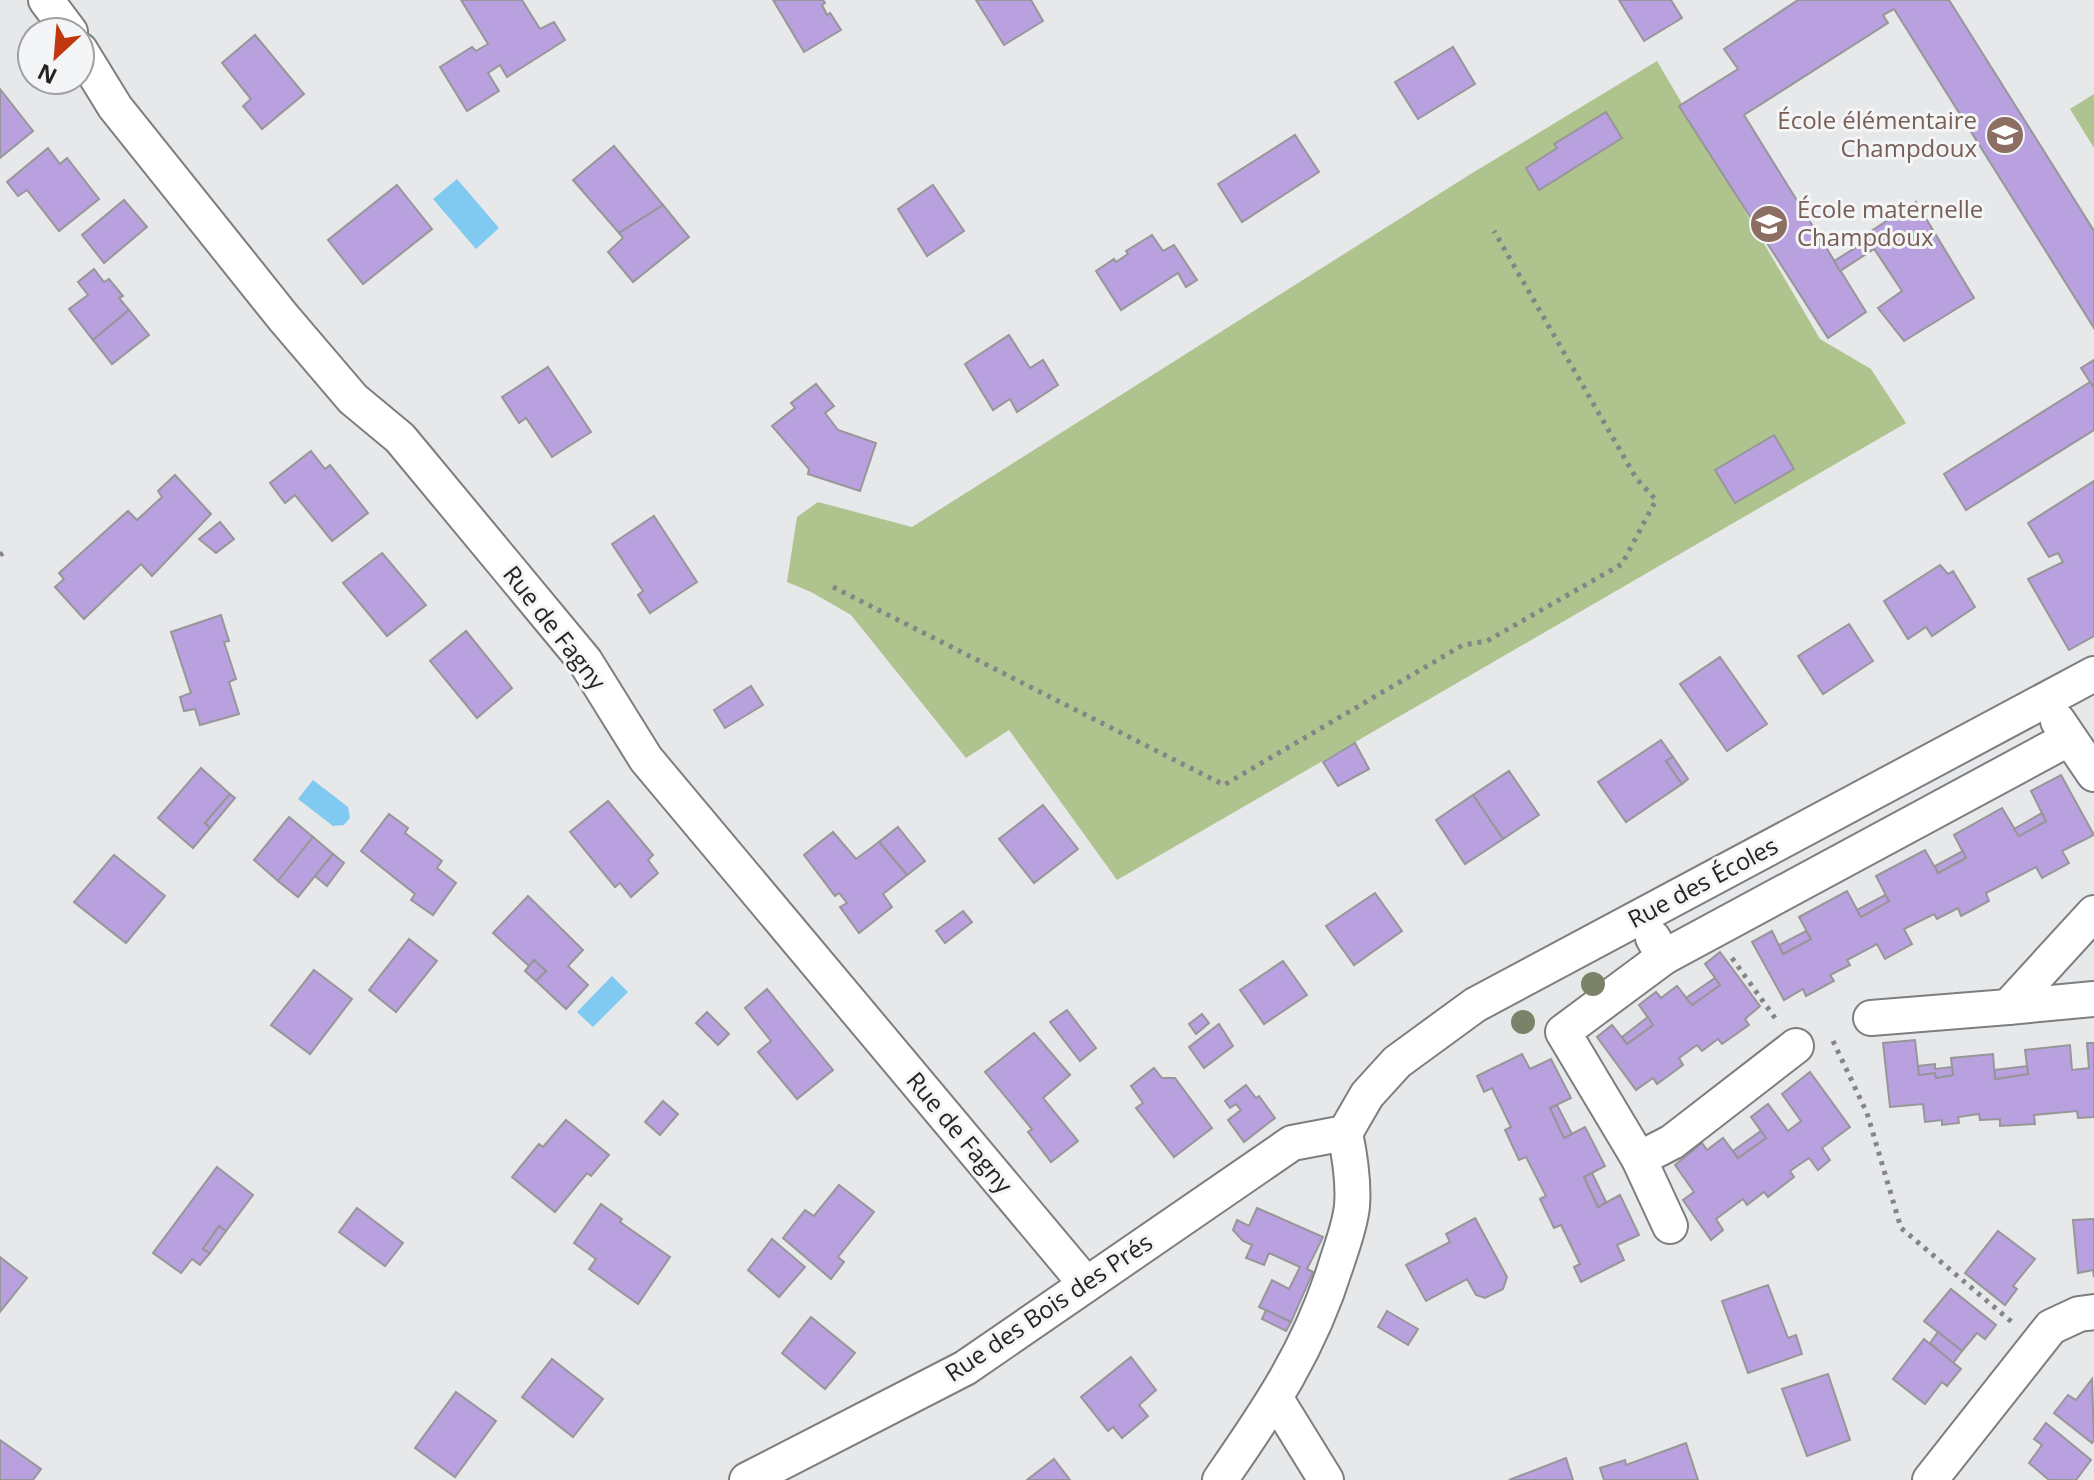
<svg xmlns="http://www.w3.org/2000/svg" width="2094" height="1480" font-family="'Open Sans',sans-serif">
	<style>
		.green { fill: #afc38e }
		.water { fill: #80c9f1 }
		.building { fill: #b9a0de; stroke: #979698; stroke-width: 2 }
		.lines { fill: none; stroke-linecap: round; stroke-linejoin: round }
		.minor-casing { stroke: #7c7e80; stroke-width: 38 }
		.path { stroke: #848587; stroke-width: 5; stroke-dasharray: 4 6; stroke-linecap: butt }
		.minor { stroke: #fff; stroke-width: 34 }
		.tree { fill: #7a8369 }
		.labels { text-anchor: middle; stroke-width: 6; stroke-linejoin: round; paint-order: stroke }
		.education-label { font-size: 24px; fill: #785e54; stroke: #f3f5f7; text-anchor: end }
		.street-label { font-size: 24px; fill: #242425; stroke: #f3f5f7 }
	</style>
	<rect width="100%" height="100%" fill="#e6e8ea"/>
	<g class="green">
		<path d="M1657 61 1820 339 1871 369 1906 423 1117 880 1009 730 966 758 851 615 811 592 787 582 797 517 818 502 912 527 1469 175Z"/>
		<path d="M2094 94V148L2070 109Z"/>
	</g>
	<g class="water">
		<path d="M457 179 499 228 476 249 433 199Z"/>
		<path d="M313 780 348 807 350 818 344 825 333 826 298 799Z"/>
		<path d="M612 976 628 992 593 1027 577 1012Z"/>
	</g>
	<g class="building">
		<path d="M461 0H522L540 29 554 22 565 40 507 77 500 65 488 73 499 91 467 111 440 67 472 47 476 51 488 44Z"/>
		<path d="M773 0H823L825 3 822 5 827 15 830 13 841 30 804 52Z"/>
		<path d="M976 0H1031L1043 21 1004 45Z"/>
		<path d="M1619 0H1671L1682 18 1644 41Z"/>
		<path d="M1798 0H1949L2094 231V328L1894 9 1883 15 1888 23 1744 115 1866 312 1828 338 1679 106 1738 69 1724 49Z"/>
		<path d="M255 35 304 94 262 129 243 106 251 99 222 63Z"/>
		<path d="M1453 47 1475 84 1418 119 1395 82Z"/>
		<path d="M0 89 33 131 0 158Z"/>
		<path d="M1606 112 1622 138 1539 190 1526 168 1557 148 1554 144Z"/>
		<path d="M1295 135 1319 172 1242 222 1218 184Z"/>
		<path d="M614 146 663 205 619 233 573 180Z"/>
		<path d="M48 148 60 164 67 158 99 199 59 231 27 190 18 196 7 182Z"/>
		<path d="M397 185 432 229 363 284 328 240Z"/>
		<path d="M933 185 964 231 927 256 898 209Z"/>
		<path d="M124 200 147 227 104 263 82 235Z"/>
		<path d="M1916 202 1974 298 1904 341 1878 308 1902 291 1865 235Z"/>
		<path d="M663 205 689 237 633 282 608 252 623 238 619 233Z"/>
		<path d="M1152 235 1163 251 1174 245 1197 280 1186 287 1178 273 1121 310 1096 271 1114 259 1116 262 1128 254 1126 251Z"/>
		<path d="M1868 240 1874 249 1840 271 1834 261Z"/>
		<path d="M94 269 104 282 109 279 123 296 119 298 129 310 93 340 69 309 88 295 78 282Z"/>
		<path d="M129 310 149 335 112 364 93 340Z"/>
		<path d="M1009 335 1030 368 1043 360 1058 385 1017 412 1010 399 993 410 965 364Z"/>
		<path d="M2094 360V388L2081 368Z"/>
		<path d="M548 367 591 432 552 457 526 418 519 423 502 397Z"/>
		<path d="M2090 382 2094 388V430L1966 510 1944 474Z"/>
		<path d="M816 384 834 406 825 413 838 430 876 443 860 491 808 474 809 469 772 426 795 408 791 403Z"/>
		<path d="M1774 435 1794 469 1735 503 1715 470Z"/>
		<path d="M311 451 325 469 330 465 368 513 332 541 295 495 285 503 270 483Z"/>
		<path d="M175 475 211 514 152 576 141 564 84 619 55 587 64 579 59 573 128 511 137 520 162 497 158 491Z"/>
		<path d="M2094 481V636L2069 650 2028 579 2063 562 2058 553 2049 557 2028 523Z"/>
		<path d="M654 516 697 582 650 613 638 595 643 591 612 544Z"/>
		<path d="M220 522 234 539 216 553 199 539Z"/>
		<path d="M382 553 426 605 387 636 343 583Z"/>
		<path d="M1940 565 1948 574 1953 571 1975 607 1932 636 1926 627 1908 639 1884 601Z"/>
		<path d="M221 615 229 641 224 642 236 679 229 682 239 714 200 725 195 709 184 711 180 697 191 693 171 632Z"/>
		<path d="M1849 624 1873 661 1823 694 1798 656Z"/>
		<path d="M466 631 512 688 477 718 430 661Z"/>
		<path d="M1720 657 1767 724 1727 751 1680 684Z"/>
		<path d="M751 686 763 705 725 728 714 710Z"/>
		<path d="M1661 740 1673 757 1666 761 1682 784 1626 822 1598 782Z"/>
		<path d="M1355 743 1369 769 1338 786 1323 762Z"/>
		<path d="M1673 757 1688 779 1682 784 1666 761Z"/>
		<path d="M201 768 230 794 205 823 210 828 193 848 158 818Z"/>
		<path d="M1509 771 1539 815 1503 839 1473 795Z"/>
		<path d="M2061 775 2094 835 2062 851 2069 863 2042 878 2036 867 1986 893 1989 901 1961 916 1958 908 1937 919 1934 914 1904 929 1912 944 1885 959 1877 944 1847 960 1850 965 1830 975 1834 981 1806 996 1803 989 1784 1000 1752 942 1772 931 1783 954 1811 939 1799 917 1847 891 1861 917 1889 901 1876 876 1925 850 1938 873 1966 858 1954 835 2002 808 2019 836 2046 821 2031 791Z"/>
		<path d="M230 794 235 798 210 828 205 823Z"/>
		<path d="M1473 795 1503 839 1465 864 1436 820Z"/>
		<path d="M608 801 653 855 648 860 658 873 631 897 620 883 615 887 570 832Z"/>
		<path d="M1043 805 1078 849 1034 883 999 839Z"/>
		<path d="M2042 813 2046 821 2019 836 2014 829Z"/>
		<path d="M389 814 408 828 405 833 442 861 437 868 456 883 433 915 411 900 415 894 361 851Z"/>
		<path d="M289 817 313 837 278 881 254 860Z"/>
		<path d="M898 827 925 861 907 875 879 842Z"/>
		<path d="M833 832 856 859 879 842 907 875 883 894 892 907 859 933 840 907 847 903 839 893 835 896 804 855Z"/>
		<path d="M313 837 333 854 298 897 278 881Z"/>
		<path d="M1963 851 1966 858 1938 873 1935 866Z"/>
		<path d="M333 854 344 863 327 886 315 876Z"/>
		<path d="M114 855 165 896 126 943 74 902Z"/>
		<path d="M1375 893 1402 931 1354 965 1326 926Z"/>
		<path d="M1885 895 1889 901 1861 917 1857 910Z"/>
		<path d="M528 896 583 950 568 966 588 985 566 1009 536 981 546 971 534 960 529 966 493 933Z"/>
		<path d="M963 911 972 922 945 943 936 931Z"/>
		<path d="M1806 931 1811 939 1783 954 1779 945Z"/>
		<path d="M409 939 437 961 396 1012 369 990Z"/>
		<path d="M1720 952 1760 1006 1745 1019 1749 1025 1722 1044 1718 1039 1702 1051 1697 1045 1679 1058 1683 1065 1657 1084 1653 1078 1636 1090 1597 1037 1612 1025 1627 1044 1653 1025 1639 1005 1656 992 1661 998 1677 986 1692 1005 1720 985 1705 964Z"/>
		<path d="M534 960 546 971 536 981 525 971Z"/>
		<path d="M1283 961 1307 995 1264 1024 1240 990Z"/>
		<path d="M314 970 352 999 310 1054 271 1025Z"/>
		<path d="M1715 978 1720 985 1692 1005 1686 998Z"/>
		<path d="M767 989 833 1070 797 1099 758 1052 771 1041 745 1008Z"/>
		<path d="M1067 1010 1096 1048 1080 1061 1050 1022Z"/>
		<path d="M707 1012 729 1034 718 1045 696 1023Z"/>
		<path d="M1202 1014 1209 1023 1196 1034 1189 1024Z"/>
		<path d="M1648 1017 1653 1025 1627 1044 1622 1037Z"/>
		<path d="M1219 1024 1233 1046 1204 1068 1189 1047Z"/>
		<path d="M1034 1033 1070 1075 1043 1098 1078 1141 1051 1162 1028 1132 1032 1129 985 1072Z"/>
		<path d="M1915 1040 1919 1075 1935 1073 1936 1078 1953 1075 1951 1058 1993 1054 1995 1079 2028 1074 2025 1050 2070 1045 2072 1070 2089 1068 2087 1043H2094V1117L2078 1118 2077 1111 2034 1115 2035 1124 2000 1126V1119L1980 1120 1979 1114 1958 1117 1959 1123 1942 1125V1120L1925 1122 1923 1104 1890 1107 1883 1043Z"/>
		<path d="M1522 1054 1530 1069 1551 1059 1571 1098 1550 1108 1564 1138 1585 1127 1605 1166 1584 1177 1598 1207 1620 1195 1639 1235 1617 1245 1624 1260 1581 1282 1574 1267 1580 1264 1561 1225 1554 1228 1540 1199 1546 1196 1526 1157 1519 1160 1505 1130 1511 1127 1492 1088 1484 1092 1477 1076Z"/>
		<path d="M1935 1064V1069L1952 1067 1953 1075 1936 1078 1935 1073 1919 1075 1918 1066Z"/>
		<path d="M2027 1066 2028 1074 1995 1079V1070Z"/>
		<path d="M1154 1068 1162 1078H1175L1212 1128 1174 1157 1136 1108 1143 1103 1131 1086Z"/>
		<path d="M1810 1072 1850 1127 1822 1148 1830 1160 1818 1170 1809 1158 1790 1171 1794 1177 1768 1197 1764 1192 1747 1205 1743 1199 1716 1219 1723 1230 1711 1240 1683 1200 1694 1192 1675 1165 1702 1143 1707 1150 1723 1138 1738 1158 1766 1138 1751 1117 1768 1104 1788 1131 1801 1121 1782 1094Z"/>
		<path d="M1246 1085 1256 1098 1259 1096 1275 1118 1244 1142 1228 1120 1241 1110 1236 1104 1230 1108 1225 1101Z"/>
		<path d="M663 1101 678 1114 660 1135 645 1122Z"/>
		<path d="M1557 1105 1572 1134 1564 1138 1550 1108Z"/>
		<path d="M566 1120 609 1155 591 1176 587 1173 555 1212 512 1177 539 1144 543 1147Z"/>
		<path d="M1761 1131 1766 1138 1738 1158 1733 1151Z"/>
		<path d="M217 1167 253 1195 226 1231 219 1226 203 1249 210 1253 200 1265 192 1259 181 1273 153 1253Z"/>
		<path d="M1592 1173 1606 1202 1598 1207 1584 1177Z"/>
		<path d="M839 1185 874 1212 838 1257 844 1262 831 1279 783 1238 805 1210 814 1216Z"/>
		<path d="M601 1204 622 1219 620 1222 670 1257 638 1304 589 1269 596 1259 574 1243Z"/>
		<path d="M357 1208 403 1243 385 1266 339 1232Z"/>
		<path d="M1257 1208 1323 1237 1307 1269 1313 1272 1291 1322 1259 1307 1272 1280 1289 1289 1300 1267 1269 1253 1264 1265 1246 1258 1252 1245 1243 1241 1233 1230 1237 1220 1249 1226Z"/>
		<path d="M1475 1218 1507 1277 1503 1289 1485 1298 1476 1295 1467 1279 1426 1301 1406 1265 1450 1242 1446 1234Z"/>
		<path d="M2094 1219V1277L2093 1270 2078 1273 2073 1220Z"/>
		<path d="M219 1226 226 1231 210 1253 203 1249Z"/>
		<path d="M1998 1231 2035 1259 2013 1286 2017 1289 2005 1305 1965 1273Z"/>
		<path d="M772 1239 805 1267 779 1297 748 1270Z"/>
		<path d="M0 1257 27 1278 0 1312Z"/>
		<path d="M1768 1285 1788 1338 1796 1335 1802 1354 1748 1373 1722 1301Z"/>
		<path d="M1951 1289 1996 1325 1985 1339 1977 1333 1962 1351 1924 1321Z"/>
		<path d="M1266 1310 1291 1322 1286 1331 1262 1319Z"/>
		<path d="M1387 1311 1418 1329 1408 1345 1378 1327Z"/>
		<path d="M811 1317 855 1353 825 1389 782 1353Z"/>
		<path d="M1938 1332 1962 1351 1953 1363 1930 1343Z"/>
		<path d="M1924 1339 1961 1369 1947 1386 1942 1382 1925 1404 1893 1379Z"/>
		<path d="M1131 1357 1156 1390 1139 1405 1148 1416 1122 1438 1113 1427 1108 1431 1081 1397Z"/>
		<path d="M552 1359 603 1399 573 1437 522 1397Z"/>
		<path d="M1828 1374 1850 1440 1807 1456 1782 1389Z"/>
		<path d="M2092 1379 2094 1440 2092 1443 2054 1413 2068 1395 2076 1400Z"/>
		<path d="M456 1392 496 1421 455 1477 415 1448Z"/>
		<path d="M2046 1423 2091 1460 2076 1480H2049L2029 1463 2042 1445 2034 1439Z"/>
		<path d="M0 1440 41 1469 33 1480H0Z"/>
		<path d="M1686 1443 1698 1480H1604L1600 1468 1625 1460 1626 1465Z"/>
		<path d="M1566 1458 1573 1480H1509Z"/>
		<path d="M1054 1459 1070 1480H1027Z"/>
	</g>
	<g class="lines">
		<defs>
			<g id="minor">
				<path d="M46 0 70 32"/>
				<path d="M80 50 115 107 283 317 353 399 400 438 585 661 646 759 1086 1284"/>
				<path d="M2058 721 2094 774"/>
				<path d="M2094 913 2008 1007 2094 999"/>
				<path d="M1653 938 1664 957 1563 1032 1639 1159 1670 1226"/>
				<path d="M1664 957 2068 739"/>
				<path d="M1871 1018 2008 1007"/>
				<path d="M1345 1133 1367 1095 1397 1062 1475 1005 2094 674"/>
				<path d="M1639 1159 1672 1142 1796 1046"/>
				<path d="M1276 1399 1326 1480"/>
				<path d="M747 1480 965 1368 1292 1143 1345 1133"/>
				<path d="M1220 1480C1270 1408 1310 1349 1336 1265 1342 1246 1350 1226 1352 1206 1354 1181 1350 1157 1345 1133"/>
				<path d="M1930 1480 2051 1327 2079 1314 2094 1312"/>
			</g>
		</defs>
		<use href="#minor" class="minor-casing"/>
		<g class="path">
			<path d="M0 555 3 553"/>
			<path d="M833 587 1224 785 1463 645 1487 641 1622 564 1656 500 1636 478 1494 231"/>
			<path d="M1732 958 1775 1018"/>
			<path d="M1833 1041 1867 1113 1901 1228 2013 1323"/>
		</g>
		<use href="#minor" class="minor"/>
	</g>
	<g class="tree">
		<circle cx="1593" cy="984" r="12"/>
		<circle cx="1523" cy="1022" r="12"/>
	</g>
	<defs>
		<symbol id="school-disc" viewBox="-11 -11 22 22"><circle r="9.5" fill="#8d6e63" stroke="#f3f5f7"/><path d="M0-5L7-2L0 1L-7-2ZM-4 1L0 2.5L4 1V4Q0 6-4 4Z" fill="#fff"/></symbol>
	</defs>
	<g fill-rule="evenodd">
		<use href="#school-disc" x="1983" y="113" width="44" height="44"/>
		<use href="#school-disc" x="1747" y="202" width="44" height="44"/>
	</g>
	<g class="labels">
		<g class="education-label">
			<text x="1977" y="129">École élémentaire<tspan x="1977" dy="28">Champdoux</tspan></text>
			<text x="1797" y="218" text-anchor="start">École maternelle<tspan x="1797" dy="28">Champdoux</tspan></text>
		</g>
		<g class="street-label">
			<text transform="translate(554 628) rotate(52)" y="8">Rue de Fagny</text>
			<text transform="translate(1703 883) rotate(-28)" y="8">Rue des Écoles</text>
			<text transform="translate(959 1133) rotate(50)" y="8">Rue de Fagny</text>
			<text transform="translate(1049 1308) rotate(-34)" y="8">Rue des Bois des Prés</text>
		</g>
	</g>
	<g transform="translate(56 56) rotate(206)"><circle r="38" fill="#f3f5f7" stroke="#a0a1a3" stroke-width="2"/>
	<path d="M0-6L14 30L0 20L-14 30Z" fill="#c03710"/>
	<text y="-12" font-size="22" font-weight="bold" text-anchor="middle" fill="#242425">N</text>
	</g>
</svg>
